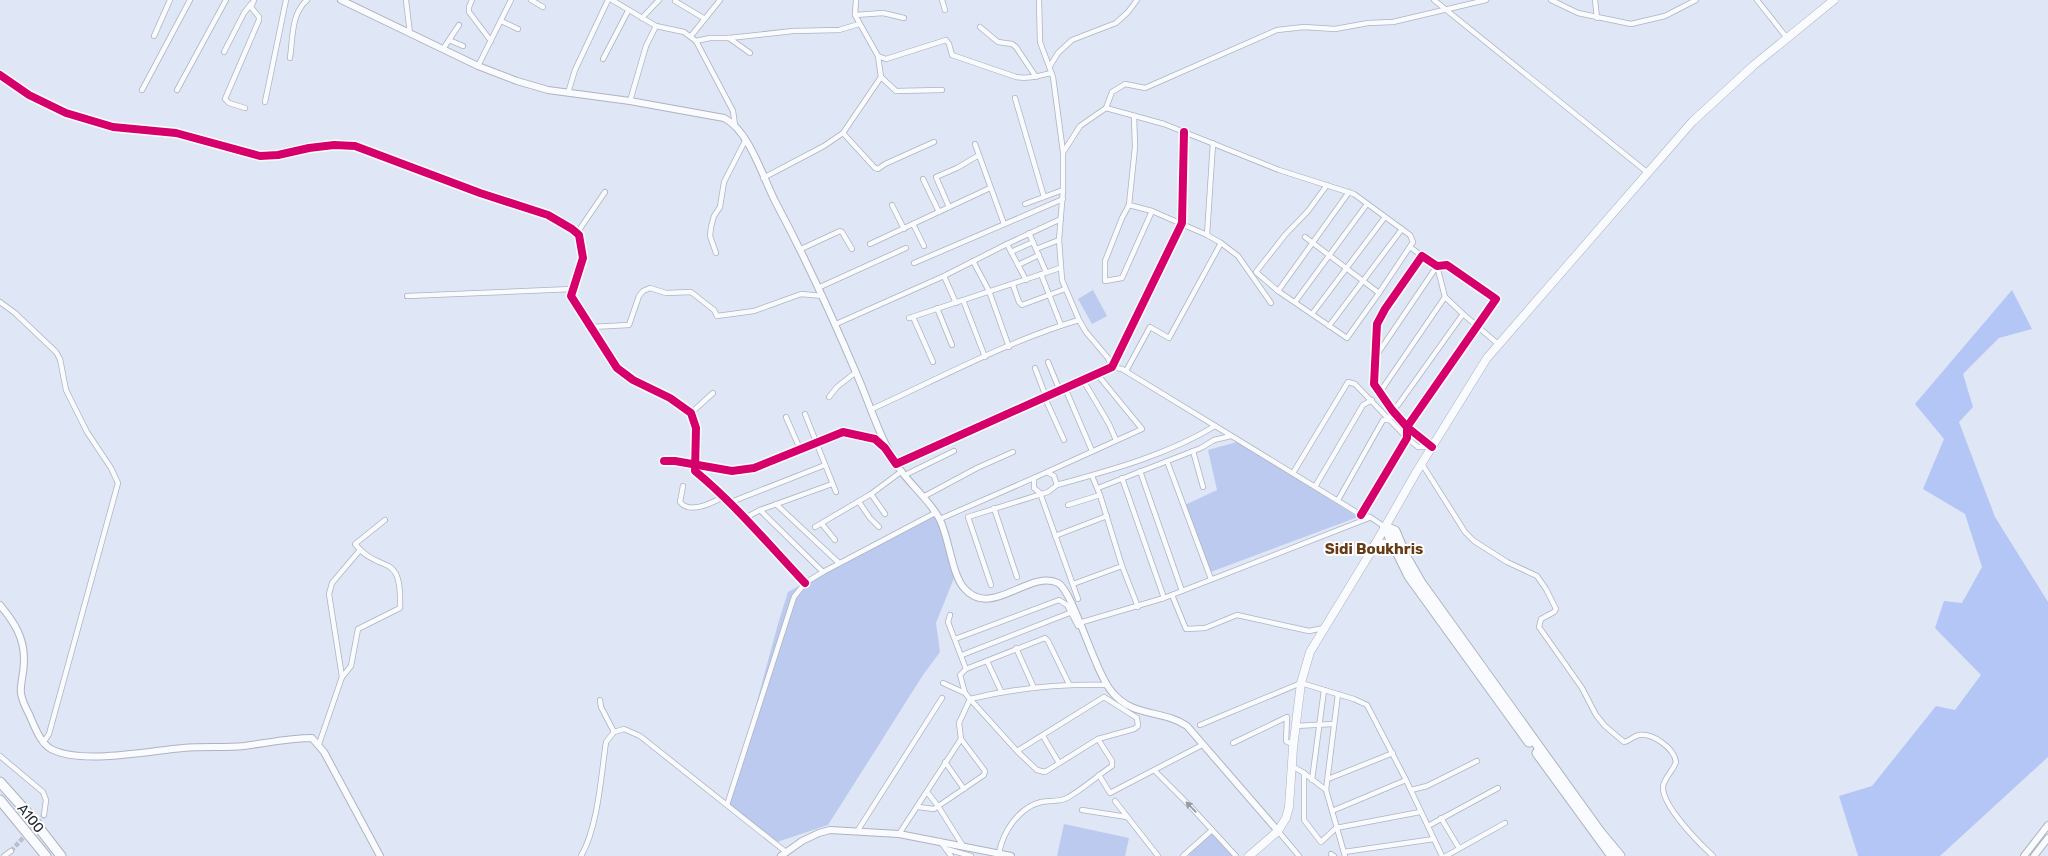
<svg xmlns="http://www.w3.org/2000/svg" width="2048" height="856" font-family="Rubik,sans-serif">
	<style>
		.green { fill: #bbcaee }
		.forest { fill: #b4c6f5 }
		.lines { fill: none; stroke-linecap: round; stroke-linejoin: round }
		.street-tunnel { stroke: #b9bfce; stroke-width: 4.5; stroke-dasharray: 4.5 2; stroke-linecap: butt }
		.street-casing { stroke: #aeb3c0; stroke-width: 6 }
		.secondary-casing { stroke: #aeb3c0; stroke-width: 8 }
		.primary-casing { stroke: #aeb3c0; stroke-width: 9 }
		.highway-casing { stroke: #aeb3c0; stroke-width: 11 }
		.street { stroke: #fafbfe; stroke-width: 4.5 }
		.secondary { stroke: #fafbfe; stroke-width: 6 }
		.primary { stroke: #fafbfe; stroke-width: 8 }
		.highway { stroke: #fafbfe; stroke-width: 9 }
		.cycleway-casing { stroke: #fff; stroke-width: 11 }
		.cycleway { stroke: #d6006c; stroke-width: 8 }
		.oneway { fill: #979aa1 }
		.labels { text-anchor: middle; stroke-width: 4; stroke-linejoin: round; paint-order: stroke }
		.street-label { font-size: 14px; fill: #1f2430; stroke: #fff }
		.neighbourhood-label { font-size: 15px; font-weight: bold; fill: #673b15; stroke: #fff }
	</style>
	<rect width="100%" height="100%" fill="#dfe6f5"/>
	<g class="green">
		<path d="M1093 290 1107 316 1092 324 1078 299Z"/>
		<path d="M1237 442 1358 517 1208 573 1185 505 1217 490 1208 450Z"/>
		<path d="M935 513 956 573 936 623 940 652 923 675 828 825 777 842 729 805 778 624 788 592Z"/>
		<path d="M1064 824 1129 838 1125 856H1057Z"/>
		<path d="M1212 832 1234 856H1190L1188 854Z"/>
	</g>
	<path class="forest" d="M2012 290 2032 329 1999 338 1963 374 1973 407 1959 422 1995 517 2048 602V757L1940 856H1858L1839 796 1872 786 1936 706 1955 710 1981 675 1935 628 1944 601 1962 603 1982 567 1965 514 1923 489 1944 439 1915 404Z"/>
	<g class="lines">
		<path class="street-tunnel" d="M11 851 44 815"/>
		<defs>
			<g id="street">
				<path d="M406 0 410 34"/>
				<path d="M472 0 469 7V12L491 41"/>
				<path d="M531 0 543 7"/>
				<path d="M612 0 656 26 684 32 696 41 733 111 735 125"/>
				<path d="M942 0 945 10"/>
				<path d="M1039 0 1040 42 1053 77 1063 152V190L1059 240 1062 280 1079 320 1086 332 1108 358 1112 367 1122 369 1361 515 1370 517 1385 527"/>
				<path d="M1434 0 1648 173"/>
				<path d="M1551 0 1578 13 1631 24 1665 16 1696 0"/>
				<path d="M1595 0 1597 18"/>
				<path d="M1757 0 1787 38"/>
				<path d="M675 1 705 19"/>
				<path d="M855 15 883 13 904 18"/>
				<path d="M642 18 659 0"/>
				<path d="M501 21 518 29"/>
				<path d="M980 27 998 42 1012 44 1016 47 1036 77"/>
				<path d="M154 36 170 0"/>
				<path d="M691 36 720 0"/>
				<path d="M729 38 750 53"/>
				<path d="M449 40 463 46"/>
				<path d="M696 41 710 38H729L793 31 839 30 859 24"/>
				<path d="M443 49 459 25"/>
				<path d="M224 52 244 13 251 4"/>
				<path d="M878 56 886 59 946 40 949 44 952 55 1016 77C1028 79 1039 76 1051 73"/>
				<path d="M290 58C293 37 291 14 307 0"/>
				<path d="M603 59 628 11"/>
				<path d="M478 66 511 0"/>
				<path d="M1050 66 1058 53 1072 40 1116 23 1128 12 1137 0"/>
				<path d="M0 75 29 95 66 113 113 127 176 133 260 156 278 155 309 148 334 145 355 146 480 193 548 215 572 229 579 235 583 258 571 296 617 368 633 380 670 398 691 413 696 428 695 471C736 505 769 545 805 583"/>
				<path d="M881 77 896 91 942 90"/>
				<path d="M142 90 190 0"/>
				<path d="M177 90 226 0"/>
				<path d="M568 93 575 70 608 0"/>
				<path d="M1015 98 1044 197"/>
				<path d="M630 101 646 46 656 26"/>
				<path d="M265 102 286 0"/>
				<path d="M245 108 229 103 225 99 259 20V17L251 7 254 0"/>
				<path d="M1106 108 1164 124 1279 170 1354 194 1410 235 1413 242 1379 293 1305 237"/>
				<path d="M1134 116 1135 147 1129 205 1152 211 1207 235 1221 243 1238 256 1271 303"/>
				<path d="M843 133 875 168 878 169 885 164 934 142"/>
				<path d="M975 144 1004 224"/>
				<path d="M1064 151 1080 126 1106 108 1112 92 1125 84 1145 88 1277 30 1304 27 1335 29 1368 23 1393 22 1486 0"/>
				<path d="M763 178 824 146 843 133 881 77 878 56 855 15 856 0"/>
				<path d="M923 179 939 212"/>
				<path d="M1349 192 1278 291 1347 338 1379 293"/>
				<path d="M1025 204 1063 190"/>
				<path d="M892 205 904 229"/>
				<path d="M1129 205 1122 218 1105 261V281L1122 278 1152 211"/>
				<path d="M949 207 936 177 957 168 979 155"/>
				<path d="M913 224 924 246"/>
				<path d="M577 233 605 192"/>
				<path d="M1029 233 1046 272"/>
				<path d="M1207 235 1213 143"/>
				<path d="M870 244 990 188"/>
				<path d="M1007 244 1026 280"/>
				<path d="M1410 247 1422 256"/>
				<path d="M801 249 840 231 842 232 852 249"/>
				<path d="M1036 249 1059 240"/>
				<path d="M1011 252 1033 242"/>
				<path d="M716 253 710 236 711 227 714 216 720 207 724 182 746 139"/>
				<path d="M973 261 989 291 1009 347"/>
				<path d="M914 263 1063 199"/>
				<path d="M1018 265 1039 255"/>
				<path d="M1437 266 1445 297 1463 314 1498 344"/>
				<path d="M1041 274 1061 325"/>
				<path d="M944 276 956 303"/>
				<path d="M1013 285 1019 302 1022 305 1065 289"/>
				<path d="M820 287 906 248"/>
				<path d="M1278 291 1256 272 1285 235 1308 211 1327 185"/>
				<path d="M407 296 572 289"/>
				<path d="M963 300 985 357"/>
				<path d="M0 302 15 313 56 352 60 359 66 390 87 432 111 468 118 483 49 734 43 743"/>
				<path d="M1295 302 1367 204"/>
				<path d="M937 308 952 345"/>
				<path d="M1312 314 1385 217"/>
				<path d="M913 317 933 362"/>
				<path d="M909 318 1060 268"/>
				<path d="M836 324 944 276 1007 244 1061 219"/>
				<path d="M1329 326 1402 229"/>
				<path d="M591 327 629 325 639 296 643 291 650 288 666 293 691 292 714 310 717 316 754 311 801 294 823 296"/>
				<path d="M1376 356 1437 266"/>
				<path d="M1048 362 1060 391"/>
				<path d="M1035 368 1046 397"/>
				<path d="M1126 371 1150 327 1169 338 1221 243"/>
				<path d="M1083 380 1109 424 1116 440"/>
				<path d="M1065 388 1092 451"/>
				<path d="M1380 392 1445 297"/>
				<path d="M829 397 837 387 856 372"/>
				<path d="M1045 398 1064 440"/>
				<path d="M872 409C938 379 1010 340 1079 320"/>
				<path d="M691 413 713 393"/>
				<path d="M805 414 836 492"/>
				<path d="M786 417 800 449"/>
				<path d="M1193 451 1203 487"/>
				<path d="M664 461H675L732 471 754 468 843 432 875 439 885 447"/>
				<path d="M1167 461 1211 579"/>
				<path d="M895 462 896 464 1112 367 1182 223 1184 132"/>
				<path d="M1422 464 1465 532 1474 541 1507 562 1537 576 1546 589 1556 609 1554 612 1541 619 1539 627 1582 688 1596 715 1605 726 1624 742C1630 741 1633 736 1639 735 1653 733 1674 748 1676 762 1673 771 1665 777 1663 786 1661 805 1699 843 1713 856"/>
				<path d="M1140 471 1182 591"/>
				<path d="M1047 472 1034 478V488L1040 493 1078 599"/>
				<path d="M1293 473 1348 382 1355 384 1407 438 1418 447H1431"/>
				<path d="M905 475 954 451"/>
				<path d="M1092 476 1100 495 1122 566 1138 607"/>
				<path d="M1122 478 1164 598"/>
				<path d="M1057 485 1054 476 1047 472 1142 429 1097 374"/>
				<path d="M1316 485 1363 405 1372 400"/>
				<path d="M683 486 680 502C690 515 714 502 725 496"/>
				<path d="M1098 488 1201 448 1214 440 1231 436"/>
				<path d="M871 494 885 514"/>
				<path d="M923 497 977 468 1013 452"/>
				<path d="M1338 500 1383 420H1389L1392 410 1398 405 1463 314"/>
				<path d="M731 502 825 465"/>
				<path d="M859 502 870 518 879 527"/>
				<path d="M776 504 839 563"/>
				<path d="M1068 505 1100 495"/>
				<path d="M994 508 1017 577"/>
				<path d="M760 510 823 572"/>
				<path d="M1361 515 1407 438V427L1496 299 1447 265 1437 266 1422 256 1385 309 1377 324 1374 384 1392 410 1407 427 1432 447"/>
				<path d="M745 518 760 510 832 484"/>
				<path d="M940 519 1036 477"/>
				<path d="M822 524 835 540"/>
				<path d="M815 527 871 494 902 471"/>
				<path d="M1055 536 1107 516"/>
				<path d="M1073 584 1122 566"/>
				<path d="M991 585 968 517 1048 492 1057 485C1111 470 1167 455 1215 426"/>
				<path d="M1172 595 1186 629 1205 628 1237 615 1309 631 1324 628"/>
				<path d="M950 615 948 622 966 669"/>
				<path d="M1079 623 1164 598 1369 518"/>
				<path d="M955 639 1059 600 1067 605 1078 626"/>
				<path d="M1016 648 1034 688"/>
				<path d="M962 655 1072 612"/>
				<path d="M987 661 1001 691"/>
				<path d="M342 677 351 666 358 629 400 608C402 549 381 576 355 544L385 520"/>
				<path d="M943 683 965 693"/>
				<path d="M1069 684 1048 641 1045 638 966 669 960 675 965 693 970 699C1015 688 1060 684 1107 685"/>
				<path d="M1338 694 1326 790 1345 856"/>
				<path d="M600 700 601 707 614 732"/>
				<path d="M1200 725 1301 683 1354 699 1367 705 1406 780 1442 856"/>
				<path d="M1295 726 1333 724"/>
				<path d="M1043 736 1059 763"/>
				<path d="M1233 743 1287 717 1286 741 1293 745"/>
				<path d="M319 744 342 677 329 594 332 583 360 550"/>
				<path d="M0 756 43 792 46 800 44 815"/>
				<path d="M945 762 964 789"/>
				<path d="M1292 766 1304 773 1326 790"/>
				<path d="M1155 771 1190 806 1236 856"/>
				<path d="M1304 773V820L1321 842 1336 828 1420 812"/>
				<path d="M1099 775 1110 793 1202 745"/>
				<path d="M1328 779 1393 753"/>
				<path d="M1312 780 1324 690"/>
				<path d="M1411 790 1427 786 1477 761"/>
				<path d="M927 792 938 806 963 846"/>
				<path d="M1115 801 1158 856"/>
				<path d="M727 805 794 597 805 583 823 572 935 513"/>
				<path d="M918 807 934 809 984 775 985 771 961 739"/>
				<path d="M1082 810 1127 817"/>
				<path d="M1332 811 1406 780"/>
				<path d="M1441 818 1459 848"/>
				<path d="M1428 826 1498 788"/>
				<path d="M858 830 942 698"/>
				<path d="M1278 831 1299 856"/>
				<path d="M899 834 961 739 959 723 970 699 1017 751 1104 697 1137 718 1138 726 1134 729 1098 739 1045 772 1037 770 1017 751"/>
				<path d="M940 841 951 856"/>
				<path d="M946 849 971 856"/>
				<path d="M1344 852 1434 839"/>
				<path d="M999 853C1003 832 1018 808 1041 802 1049 800 1060 802 1067 798 1083 789 1097 776 1112 766V761L1098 739"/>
				<path d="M1331 854 1334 856"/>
				<path d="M4 856 11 851"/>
				<path d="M581 856C598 827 601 776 606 742L614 732 624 729 640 736 786 852"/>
				<path d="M1183 856 1212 830"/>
				<path d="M1446 856 1505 823"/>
			</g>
			<g id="secondary">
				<path d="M341 0 478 66 517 81 548 90 630 101 724 118C749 130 763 178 776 203 806 259 832 316 857 375 869 402 880 439 896 464 908 483 931 501 940 520 949 538 952 575 964 588 991 620 1029 569 1058 583 1073 591 1095 673 1112 692 1133 718 1162 709 1187 726L1278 831"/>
				<path d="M0 605C14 622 24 637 24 659 24 687 14 686 29 714 34 725 40 743 51 749 82 765 148 751 183 748 204 746 224 748 244 746 267 743 290 738 312 738L324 752 380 856"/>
				<path d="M781 856 802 841 819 833 830 830 899 834 1011 856"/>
				<path d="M2024 856 2048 825"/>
				<path d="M2034 856 2048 838"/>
			</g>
			<path id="primary" d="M1249 856 1278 831 1286 818 1289 807 1293 748 1301 683 1310 652 1369 555 1417 471 1487 358 1692 122 1754 65 1834 0"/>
			<g id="highway">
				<path d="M1385 527 1395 531 1406 557 1421 583 1600 832 1620 856"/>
				<path d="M1385 527 1409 576 1529 742"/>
				<path d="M1375 545 1386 544 1394 547"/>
				<path d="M1537 753 1612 856"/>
				<path d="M0 782 26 811 61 856"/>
				<path d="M0 800 46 856"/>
			</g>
		</defs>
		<use href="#street" class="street-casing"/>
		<use href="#secondary" class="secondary-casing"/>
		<use href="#primary" class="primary-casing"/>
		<use href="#highway" class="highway-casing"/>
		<use href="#street" class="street"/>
		<use href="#secondary" class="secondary"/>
		<use href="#primary" class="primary"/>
		<use href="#highway" class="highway"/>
		<defs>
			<g id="cycleway">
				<path d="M0 75 29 95 66 113 113 127 176 133 260 156 278 155 309 148 334 145 355 146 480 193 548 215 572 229 579 235 583 258 571 296 617 368 633 380 670 398 691 413 696 428 695 471C736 505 769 545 805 583"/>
				<path d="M664 461H675L732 471 754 468 843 432 875 439 885 448 896 464 1112 367 1182 223 1184 132"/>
				<path d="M1361 515 1407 438V427L1496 299 1447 265 1437 266 1422 256 1385 309 1377 324 1374 384 1392 410 1407 427 1432 447"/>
			</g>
		</defs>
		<use href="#cycleway" class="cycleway-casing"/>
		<use href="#cycleway" class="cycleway"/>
	</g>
	<defs><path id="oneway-solid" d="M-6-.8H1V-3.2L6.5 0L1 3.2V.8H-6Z" transform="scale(1.25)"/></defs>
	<use class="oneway" href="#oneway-solid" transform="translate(1191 807) rotate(-134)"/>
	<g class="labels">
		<g class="street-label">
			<text transform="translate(31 818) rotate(51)" y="5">A100</text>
		</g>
		<g class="neighbourhood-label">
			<text x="1374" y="554">Sidi Boukhris</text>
		</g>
	</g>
</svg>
